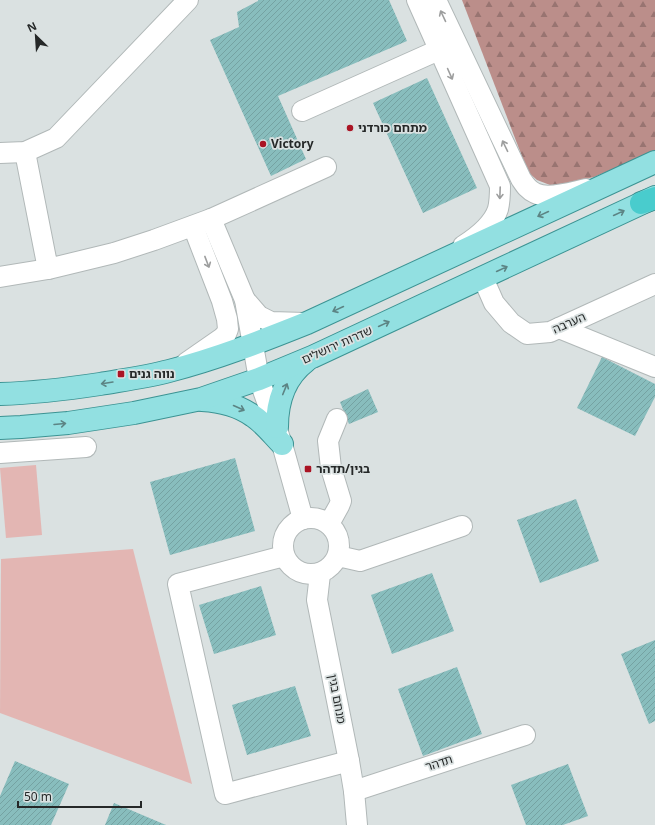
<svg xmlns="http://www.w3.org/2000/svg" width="655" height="825" font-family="'Noto Sans','Noto Sans Hebrew',sans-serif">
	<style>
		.forest { fill: url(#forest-firs) }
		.park { fill: #e3b6b3 }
		.building { fill: url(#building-hatch) }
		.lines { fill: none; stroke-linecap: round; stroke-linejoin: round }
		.minor-casing { stroke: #b1b8b8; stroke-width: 22 }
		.major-casing { stroke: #3c9393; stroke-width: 24 }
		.highway-casing { stroke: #3c9393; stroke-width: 24 }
		.minor { stroke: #fff; stroke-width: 20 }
		.major { stroke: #92e0e1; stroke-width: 22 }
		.highway { stroke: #49cccd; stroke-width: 22 }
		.oneway { stroke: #9d9e9e }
		.oneway2 { stroke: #5c8484 }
		.poi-dot { fill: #aa1424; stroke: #dae1e1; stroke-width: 1.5 }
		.labels { text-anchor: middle; stroke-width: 3.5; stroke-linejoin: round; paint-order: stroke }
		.poi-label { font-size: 12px; font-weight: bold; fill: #252828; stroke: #dae1e1; text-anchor: start }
		.street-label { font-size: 12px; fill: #252828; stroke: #dae1e1 }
	</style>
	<defs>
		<pattern id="forest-firs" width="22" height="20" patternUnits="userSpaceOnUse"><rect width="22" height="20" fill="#bb8e8a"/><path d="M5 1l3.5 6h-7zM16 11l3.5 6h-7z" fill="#987471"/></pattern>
		<pattern id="building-hatch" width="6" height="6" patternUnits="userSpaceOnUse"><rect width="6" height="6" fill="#88bdbd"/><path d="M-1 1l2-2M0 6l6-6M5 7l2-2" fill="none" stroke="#75a2a2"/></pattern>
	</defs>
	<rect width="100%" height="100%" fill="#dae1e1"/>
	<path class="forest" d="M462 0H655V151L594 177 568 183 550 185 537 180 528 172Z"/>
	<g class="park">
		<path d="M36 465 42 535 6 538 0 468Z"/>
		<path d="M133 549 192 784 0 713 1 559Z"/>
	</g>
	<g class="building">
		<path d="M258 0H389L407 41 278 96 306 159 271 176 210 40 239 27 237 12 258 1Z"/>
		<path d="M427 78 477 188 423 213 373 103Z"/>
		<path d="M602 357 655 384V397L635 436 577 408Z"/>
		<path d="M368 389 378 412 349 424 340 402Z"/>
		<path d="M235 458 255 531 170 555 150 482Z"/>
		<path d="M576 499 599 561 540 583 517 520Z"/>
		<path d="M432 573 454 631 392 654 371 595Z"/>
		<path d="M261 586 276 635 214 654 199 605Z"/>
		<path d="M655 640V721L649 724 621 654Z"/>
		<path d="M457 667 482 734 423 756 398 689Z"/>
		<path d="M295 686 311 736 247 755 232 705Z"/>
		<path d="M15 761 69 784 51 825H0V796Z"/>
		<path d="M568 764 588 816 563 825H526L511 785Z"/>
		<path d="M114 803 166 825H105Z"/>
	</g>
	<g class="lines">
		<defs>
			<g id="minor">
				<path d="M417 0 500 186C500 193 500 201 498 209 493 225 477 237 463 246"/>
				<path d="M436 0 521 179C525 185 528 190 535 193 548 200 572 192 586 189"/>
				<path d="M302 111 452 44"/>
				<path d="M25 152 48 269 114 253 154 240 211 219 326 167"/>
				<path d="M0 153 25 152 56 138 188 0"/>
				<path d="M211 219 245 300 259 379 282 444 303 519"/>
				<path d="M0 277 48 269"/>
				<path d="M483 278 494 303 511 323 527 334 550 332 655 284"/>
				<path d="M245 300 259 316 271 322 305 323"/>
				<path d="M559 328 655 367"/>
				<path d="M186 363 222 338 226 334 228 329 227 319 222 301 193 226"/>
				<path d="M0 453 86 447"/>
				<circle cx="311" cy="546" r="28"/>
				<path d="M329 524 339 506 341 501 331 468 328 441 337 419"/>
				<path d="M284 556 178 584 225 794 349 761"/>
				<path d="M338 556 360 561 462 526"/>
				<path d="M320 574 317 600 349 761 354 791 357 825"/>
				<path d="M354 791 525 735"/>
			</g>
			<g id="major">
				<path d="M0 394C33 393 67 389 100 384 123 380 146 377 169 371 216 359 262 341 307 323L655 162"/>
				<path d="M202 400C220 401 238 405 253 416 264 423 273 435 282 444"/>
				<path d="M277 427C277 402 285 377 306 361"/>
				<path d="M0 428 21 427 68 423 134 413 201 399 259 379 312 357 655 197"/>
			</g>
			<path id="highway" d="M641 203 655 198"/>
		</defs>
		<use href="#minor" class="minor-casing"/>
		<use href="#major" class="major-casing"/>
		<use href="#highway" class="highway-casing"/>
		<use href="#minor" class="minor"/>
		<use href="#major" class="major"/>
		<use href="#highway" class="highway"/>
	</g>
	<defs><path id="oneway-shaft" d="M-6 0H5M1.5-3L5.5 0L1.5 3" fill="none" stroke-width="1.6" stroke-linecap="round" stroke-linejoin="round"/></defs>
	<g class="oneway">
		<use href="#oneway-shaft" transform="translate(443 16) rotate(-115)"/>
		<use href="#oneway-shaft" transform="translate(450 74) rotate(66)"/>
		<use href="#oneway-shaft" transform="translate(505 146) rotate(-116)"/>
		<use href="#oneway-shaft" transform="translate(500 193) rotate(92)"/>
		<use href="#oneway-shaft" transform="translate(207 262) rotate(69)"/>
	</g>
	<g class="oneway2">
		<use href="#oneway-shaft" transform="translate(619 213) rotate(-25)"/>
		<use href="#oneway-shaft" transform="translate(543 214) rotate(155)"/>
		<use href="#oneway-shaft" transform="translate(502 269) rotate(-25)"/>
		<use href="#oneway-shaft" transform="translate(338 309) rotate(155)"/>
		<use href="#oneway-shaft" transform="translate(384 324) rotate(-25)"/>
		<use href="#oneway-shaft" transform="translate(107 383) rotate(171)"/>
		<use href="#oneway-shaft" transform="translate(285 389) rotate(-68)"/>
		<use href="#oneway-shaft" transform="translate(239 408) rotate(24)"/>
		<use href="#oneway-shaft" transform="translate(60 424) rotate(-5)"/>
	</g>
	<g class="poi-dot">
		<circle cx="350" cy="128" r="4"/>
		<circle cx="263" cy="144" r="4"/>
		<rect x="117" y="370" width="8" height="8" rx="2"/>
		<rect x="304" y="465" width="8" height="8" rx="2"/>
	</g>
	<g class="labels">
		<g class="poi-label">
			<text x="358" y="132">מתחם כורדני</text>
			<text x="271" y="148">Victory</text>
			<text x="129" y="378">נווה גנים</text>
			<text x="316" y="473">בגין/תדהר</text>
		</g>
		<g class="street-label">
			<text transform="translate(569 323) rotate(-24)" y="4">הערבה</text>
			<text transform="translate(337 345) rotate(-24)" y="4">שדרות ירושלים</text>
			<text transform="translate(337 699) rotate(79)" y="4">מנחם בגין</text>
			<text transform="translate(439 763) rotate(-18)" y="4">תדהר</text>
		</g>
	</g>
	<g transform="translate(36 36) rotate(335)" stroke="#dae1e1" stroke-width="3" paint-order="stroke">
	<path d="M0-3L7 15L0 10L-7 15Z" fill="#252828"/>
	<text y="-6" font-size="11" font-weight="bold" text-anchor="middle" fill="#252828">N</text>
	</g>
	<path d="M18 801v6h123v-6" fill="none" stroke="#252828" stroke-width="2"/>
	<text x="24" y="801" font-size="12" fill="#252828" stroke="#dae1e1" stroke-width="3" paint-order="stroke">50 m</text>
</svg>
